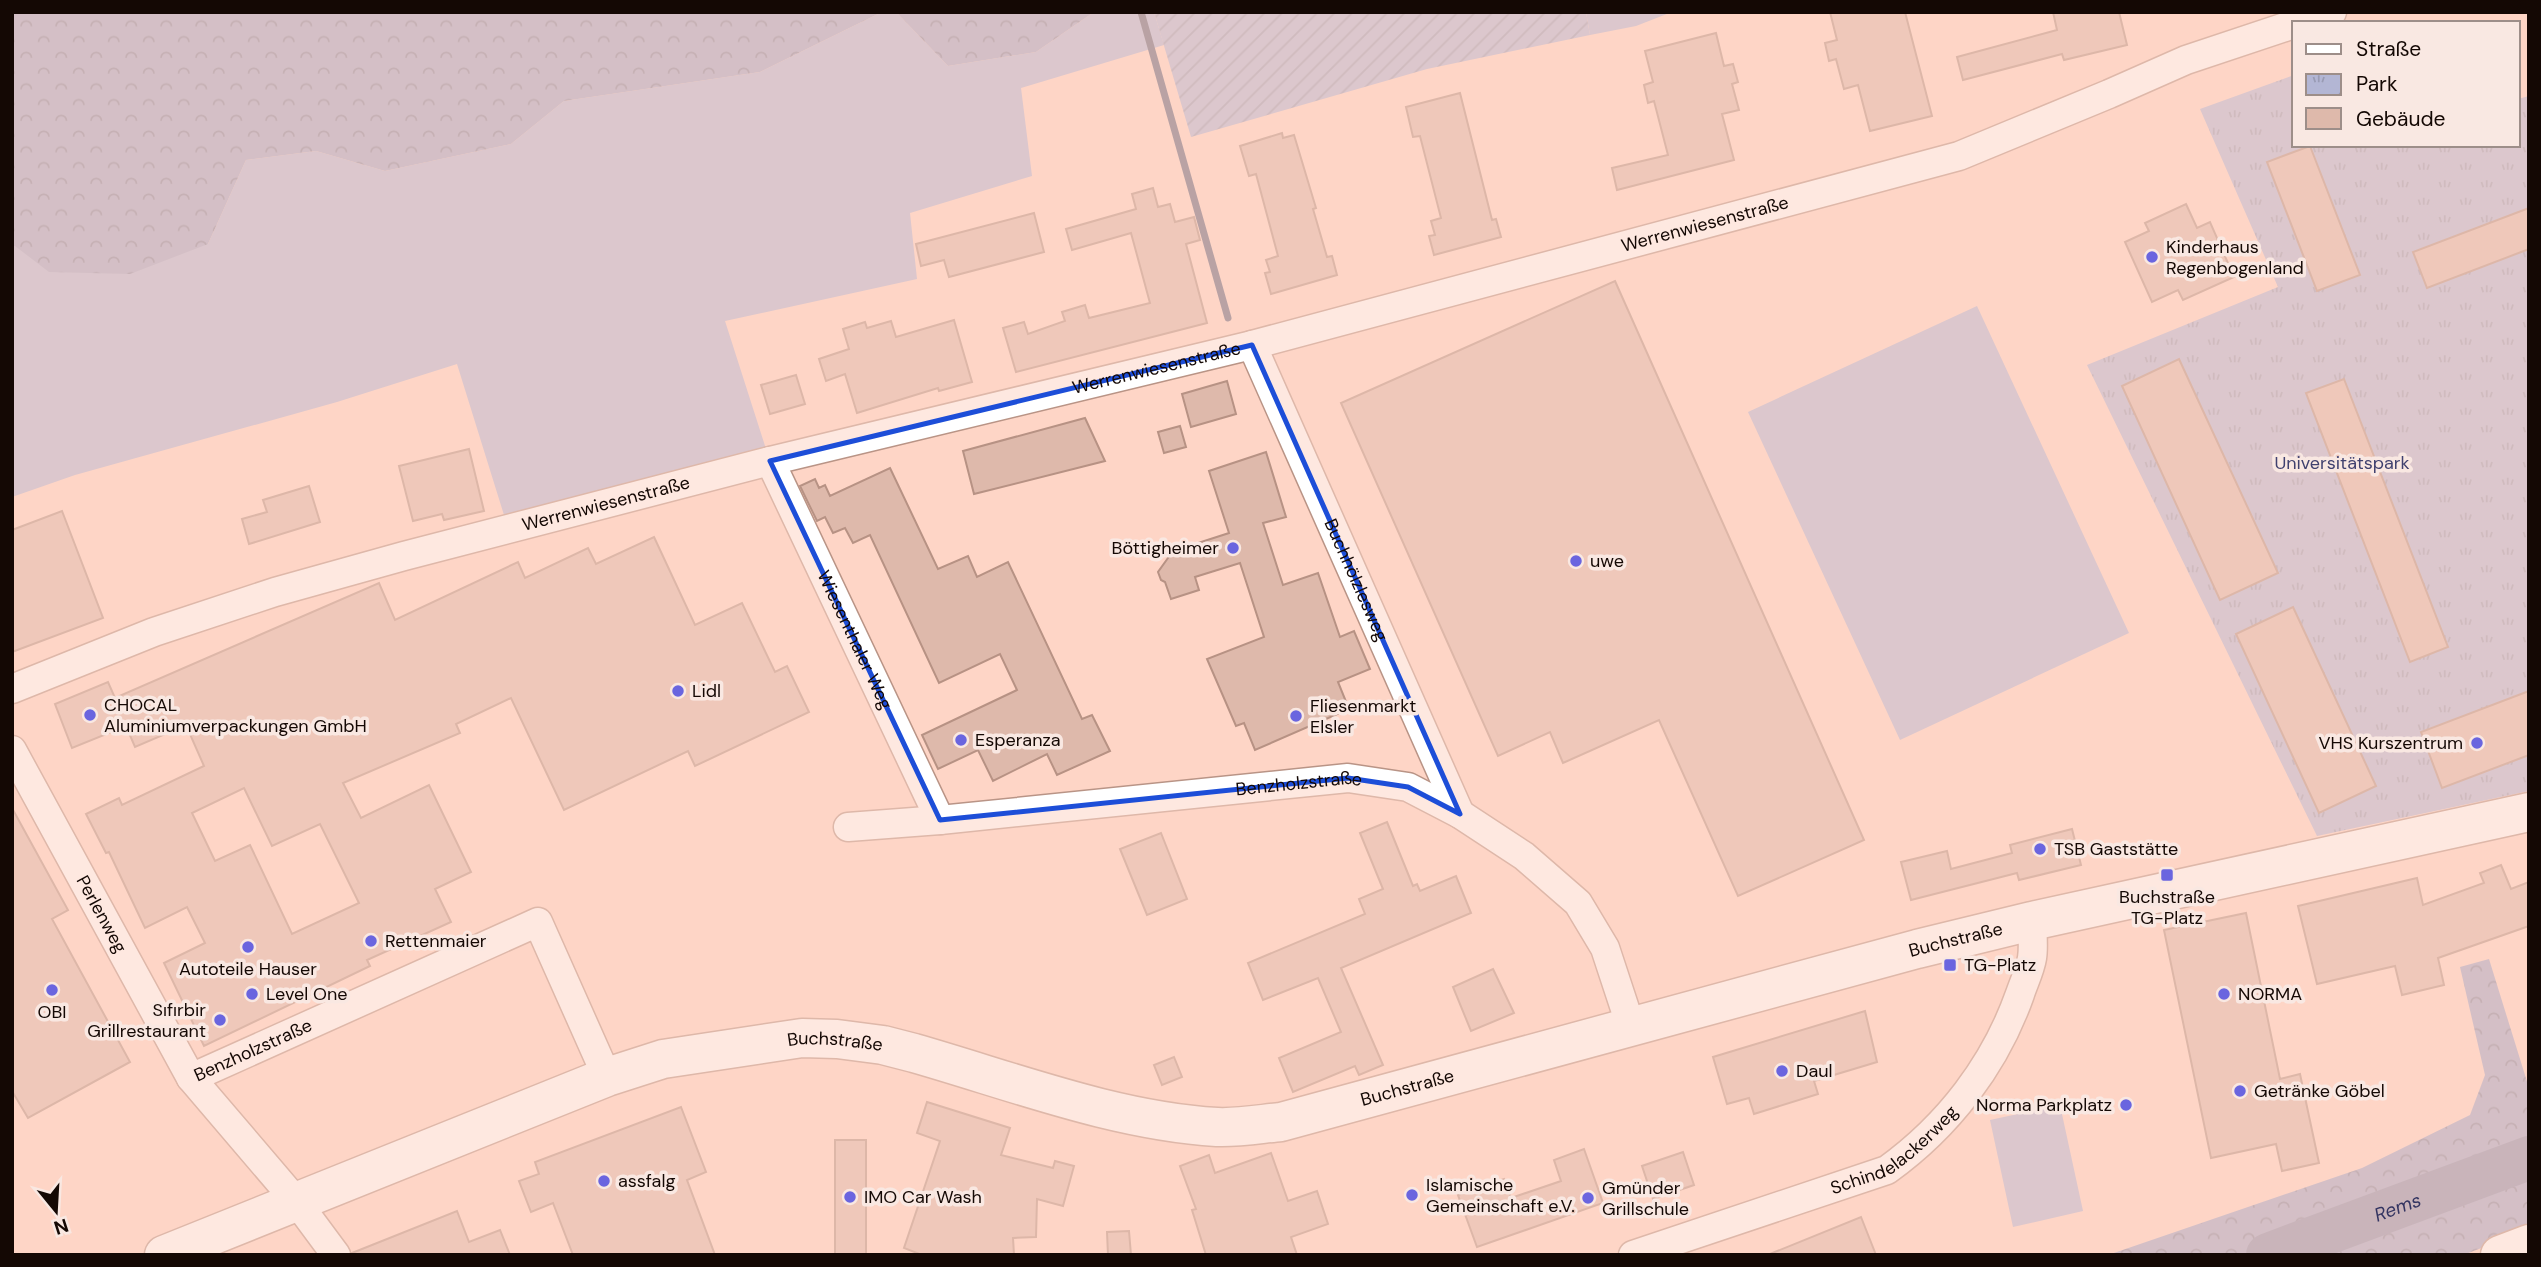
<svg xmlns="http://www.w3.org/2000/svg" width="2541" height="1267" font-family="'DM Sans',sans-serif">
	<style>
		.grass { fill: #b3b6d4 }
		.forest { fill: url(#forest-crowns) }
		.park { fill: url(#park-tufts) }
		.garden { fill: url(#garden-furrows) }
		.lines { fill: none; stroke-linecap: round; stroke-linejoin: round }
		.stream { stroke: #67657a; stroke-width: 7 }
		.river { stroke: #8a8dac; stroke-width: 44 }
		.building { fill: #deb9ab; stroke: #b79284; stroke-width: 2; fill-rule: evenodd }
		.street-casing { stroke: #b99486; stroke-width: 31 }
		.secondary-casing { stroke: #b99486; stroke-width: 41 }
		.primary-casing { stroke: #b99486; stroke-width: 41 }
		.street { stroke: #fff; stroke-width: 28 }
		.secondary { stroke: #fff; stroke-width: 38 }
		.primary { stroke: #fff; stroke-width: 38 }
		.marked { fill: none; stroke: #1d4ed8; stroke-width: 5; stroke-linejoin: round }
		.poi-dot { fill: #6a65df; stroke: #f9e8e2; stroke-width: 2.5 }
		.labels { text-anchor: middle; stroke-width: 7; stroke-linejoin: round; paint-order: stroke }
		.street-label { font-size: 18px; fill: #140804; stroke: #f9e8e2 }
		.poi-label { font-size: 18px; fill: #140804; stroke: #f9e8e2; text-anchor: start }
		.park-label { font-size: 18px; fill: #40416f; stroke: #f9e8e2 }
		.water-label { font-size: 19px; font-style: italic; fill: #333461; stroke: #f9e8e2 }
	</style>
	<defs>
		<pattern id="forest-crowns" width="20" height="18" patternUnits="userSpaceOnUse" patternTransform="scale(1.75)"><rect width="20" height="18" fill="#a2a5c5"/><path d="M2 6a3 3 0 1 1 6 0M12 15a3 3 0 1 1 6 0" fill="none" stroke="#83849e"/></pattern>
		<pattern id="park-tufts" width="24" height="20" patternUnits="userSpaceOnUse" patternTransform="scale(1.75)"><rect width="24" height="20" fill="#b3b6d4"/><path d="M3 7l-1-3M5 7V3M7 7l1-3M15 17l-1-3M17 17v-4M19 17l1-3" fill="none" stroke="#999bb4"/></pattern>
		<pattern id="garden-furrows" width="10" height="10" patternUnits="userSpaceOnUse" patternTransform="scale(1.75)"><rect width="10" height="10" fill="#b3b6d4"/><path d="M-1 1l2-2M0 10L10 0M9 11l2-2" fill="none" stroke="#999bb4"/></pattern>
	</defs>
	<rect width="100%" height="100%" fill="#fed5c6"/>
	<g class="grass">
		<path d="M882 12H896L948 66 1036 52 1094 12H1154L1164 45 1021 88 1032 176 910 213 917 279 725 321 766 449 504 515 457 364 337 402 75 475 12 497V246L208 244 246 160 316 151 385 171 511 144 564 101 760 72Z"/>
		<path d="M1586 12H1672L1636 26 1590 35Z"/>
		<path d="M1977 306 2129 633 1900 740 1748 412Z"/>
		<path d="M2060 1105 2083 1211 2013 1227 1990 1120Z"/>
	</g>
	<g class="forest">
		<path d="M12 12H882L760 72 564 101 511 144 385 171 316 151 246 160 208 244 130 274 49 272 15 246H12Z"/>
		<path d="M896 12H1094L1036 52 948 66Z"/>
		<path d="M2489 959 2529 1088V1230L2463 1255H2108L2362 1168 2470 1115 2485 1075 2460 967Z"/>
	</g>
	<path class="park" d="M2294 75V145H2518V99L2529 96V791L2317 836 2087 365 2278 287 2200 109Z"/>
	<path class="garden" d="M1154 12H1586L1590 35 1427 69 1191 137Z"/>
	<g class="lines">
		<path class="stream" d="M1141 12 1228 318"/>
		<path class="river" id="s1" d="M2268 1255 2529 1158"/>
	</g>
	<g class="building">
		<path d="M1830 12H1905L1932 116 1870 131 1858 85 1844 89 1836 59 1829 61 1825 43 1837 40Z"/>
		<path d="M2053 12H2119L2127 45 2064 60 2062 54 1963 80 1957 57 2057 30Z"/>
		<path d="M1716 33 1724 66 1733 64 1738 82 1732 84 1739 110 1722 114 1734 160 1617 190 1612 168 1668 155 1654 101 1648 103 1644 85 1653 82 1645 51Z"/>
		<path d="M1460 93 1492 220 1496 219 1501 237 1434 255 1429 236 1435 235 1431 221 1441 218 1420 136 1413 137 1406 107Z"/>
		<path d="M1282 133 1283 138 1294 135 1316 208 1313 209 1327 257 1332 256 1337 275 1271 294 1265 273 1270 272 1266 260 1278 256 1256 174 1249 176 1240 146Z"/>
		<path d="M2310 146 2360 275 2317 291 2267 162Z"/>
		<path d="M1153 188 1158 207 1170 204 1175 222 1194 217 1200 240 1186 244 1207 323 1016 372 1003 328 1024 322 1028 334 1065 321 1062 312 1085 305 1089 318 1150 303 1131 233 1072 250 1066 229 1136 209 1132 194Z"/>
		<path d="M2186 204 2197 228 2210 222 2234 277 2183 300 2178 290 2152 302 2125 242 2149 231 2145 223Z"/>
		<path d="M2529 208V249L2427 288 2413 252Z"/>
		<path d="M1034 213 1044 252 949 277 944 260 921 266 916 244Z"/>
		<path d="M1615 281 1864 840 1738 896 1659 720 1563 763 1550 732 1498 756 1341 403Z"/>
		<path d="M954 320 972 382 939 391 938 388 857 413 845 374 826 381 819 359 849 349 843 329 865 322 867 328 891 321 896 337Z"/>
		<path d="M2179 359 2278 573 2220 600 2122 386Z"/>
		<path d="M796 375 805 404 770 414 761 385Z"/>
		<path d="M2344 379 2448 647 2410 662 2306 393Z"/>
		<path d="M1227 381 1236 414 1191 427 1182 394Z"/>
		<path d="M1085 418 1105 461 974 494 963 451Z"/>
		<path d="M1180 426 1186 447 1164 453 1158 432Z"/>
		<path d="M469 449 484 511 444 520 442 514 413 521 399 466Z"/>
		<path d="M1266 452 1286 517 1263 523 1283 585 1318 573 1340 637 1354 631 1370 669 1338 682 1349 709 1255 750 1244 723 1236 726 1207 659 1264 637 1240 563 1195 577 1199 590 1171 599 1165 582 1161 580 1158 572 1173 551 1229 533 1209 471Z"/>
		<path d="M890 468 938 569 968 556 977 577 1008 562 1082 719 1092 715 1110 751 1057 775 1047 754 993 781 978 750 938 769 922 735 1017 690 1000 654 939 683 870 535 853 543 845 528 833 533 825 517 817 521 800 486 815 479 819 488 825 485 830 496Z"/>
		<path d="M309 486 320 522 249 544 242 519 267 512 263 500Z"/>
		<path d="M62 511 103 618 12 652V530Z"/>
		<path d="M654 537 695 625 742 603 775 672 787 666 809 712 695 766 688 751 564 810 511 698 456 724 460 733 343 783 361 818 429 785 471 872 435 889 451 922 367 960 370 966 204 1046 164 963 205 943 187 907 145 928 109 852 106 853 86 814 119 798 122 805 204 766 186 725 135 747 126 726 72 748 55 704 108 682 115 698 379 583 395 620 518 562 525 578 588 548 596 564ZM244 788 272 846 320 824 359 903 292 934 250 845 215 861 192 813Z"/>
		<path d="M2293 607 2376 786 2319 813 2236 634Z"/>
		<path d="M2529 691V755L2442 788 2421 732Z"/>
		<path d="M12 808 68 910 52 919 130 1062 28 1118 12 1091Z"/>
		<path d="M1387 822 1413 886 1417 884 1420 891 1456 876 1471 913 1341 968 1383 1065 1359 1075 1355 1066 1293 1092 1279 1058 1341 1032 1318 978 1263 1000 1248 963 1365 914 1359 899 1383 889 1360 833Z"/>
		<path d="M2072 829 2081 865 2019 880 2017 873 1911 900 1901 862 1947 851 1951 869 2012 853 2010 845Z"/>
		<path d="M1161 833 1187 899 1147 915 1120 849Z"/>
		<path d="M2501 865 2511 889 2529 882V926L2438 958 2444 985 2402 995 2395 966 2317 984 2298 906 2417 878 2423 905 2484 883 2480 873Z"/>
		<path d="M2246 913 2280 1079 2300 1074 2319 1163 2282 1171 2276 1144 2211 1158 2164 930Z"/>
		<path d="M1493 969 1514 1013 1471 1031 1453 987Z"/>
		<path d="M1865 1011 1877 1062 1814 1081 1818 1094 1754 1114 1749 1098 1727 1104 1713 1057Z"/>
		<path d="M1174 1057 1182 1077 1162 1085 1154 1065Z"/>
		<path d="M927 1102 1010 1128 1001 1155 1053 1168 1055 1161 1074 1166 1063 1206 1037 1199 1036 1237 1013 1238 1014 1255H922L904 1248 940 1141 917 1133Z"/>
		<path d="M681 1107 706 1172 687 1180 715 1255H573L553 1203 531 1212 519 1181 539 1174 535 1162Z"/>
		<rect x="835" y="1140" width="31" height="115"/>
		<path d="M1584 1149 1603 1203 1477 1247 1458 1195 1504 1179 1511 1198 1561 1181 1554 1160Z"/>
		<path d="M1683 1152 1694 1185 1653 1199 1642 1166Z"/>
		<path d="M1271 1153 1288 1201 1317 1191 1328 1224 1291 1237 1297 1255H1206L1192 1210 1196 1209 1180 1166 1209 1155 1215 1173Z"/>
		<path d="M457 1211 469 1242 500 1230 510 1255H352V1253Z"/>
		<path d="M1861 1217 1876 1255H1770V1254Z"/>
		<path d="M1129 1231 1131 1255H1108L1107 1232Z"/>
	</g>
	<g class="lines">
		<defs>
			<g id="street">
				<path d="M2300 23 2332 12"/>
				<path id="s2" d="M1252 345 1460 814"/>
				<path id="s3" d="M770 461 940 820"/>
				<path id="s4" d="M12 689 154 632 275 592 404 556 770 461 1252 345 1959 156 2109 94 2186 60 2294 24"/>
				<path id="s5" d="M12 750 191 1078 296 1201 336 1255"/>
				<path id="s6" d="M848 827 940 820 1348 778 1408 787 1460 814 1524 856 1578 903 1605 948 1631 1027"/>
				<path id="s7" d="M191 1078 538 922 607 1077"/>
				<path id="s8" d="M1633 1255 1887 1170C1948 1126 1995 1065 2020 994 2024 982 2030 970 2032 958 2034 946 2032 933 2032 921"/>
			</g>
			<g id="secondary">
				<path id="s9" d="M164 1255 607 1077 663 1059 802 1038 837 1039 883 1045 914 1053C1012 1081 1115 1121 1217 1127 1238 1128 1260 1124 1281 1122L1917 949 2032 921 2529 812"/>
			</g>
			<path id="primary" d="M2500 1255 2529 1244"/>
		</defs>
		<use href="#street" class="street-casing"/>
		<use href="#secondary" class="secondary-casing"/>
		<use href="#primary" class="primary-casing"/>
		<use href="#street" class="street"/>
		<use href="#secondary" class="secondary"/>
		<use href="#primary" class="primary"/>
	</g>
	<path d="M0 0H2541V1267H0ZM1252 345 1460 814 1408 787 1348 778 940 820 770 461Z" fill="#fed5c6" fill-opacity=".55" fill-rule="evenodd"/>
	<path class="marked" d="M1252 345 1460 814 1408 787 1348 778 940 820 770 461Z"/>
	<g class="poi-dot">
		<circle cx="2152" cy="257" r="7"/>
		<circle cx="1233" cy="548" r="7"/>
		<circle cx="1576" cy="561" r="7"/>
		<circle cx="678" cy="691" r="7"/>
		<circle cx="90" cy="715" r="7"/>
		<circle cx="1296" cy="716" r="7"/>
		<circle cx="961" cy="740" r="7"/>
		<circle cx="2477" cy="743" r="7"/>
		<circle cx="2040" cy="849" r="7"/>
		<rect x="2160" y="868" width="14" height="14" rx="3.5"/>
		<circle cx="371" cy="941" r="7"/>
		<circle cx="248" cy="947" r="7"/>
		<rect x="1943" y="958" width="14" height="14" rx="3.5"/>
		<circle cx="52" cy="990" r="7"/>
		<circle cx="252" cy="994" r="7"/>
		<circle cx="2224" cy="994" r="7"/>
		<circle cx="220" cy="1020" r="7"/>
		<circle cx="1782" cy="1071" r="7"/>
		<circle cx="2240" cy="1091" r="7"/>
		<circle cx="2126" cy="1105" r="7"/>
		<circle cx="604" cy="1181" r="7"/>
		<circle cx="1412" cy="1195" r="7"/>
		<circle cx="850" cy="1197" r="7"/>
		<circle cx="1588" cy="1198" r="7"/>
	</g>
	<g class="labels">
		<g class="street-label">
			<text dy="6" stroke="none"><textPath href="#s4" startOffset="1757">Werrenwiesenstraße</textPath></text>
			<text dy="6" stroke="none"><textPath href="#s4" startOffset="1190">Werrenwiesenstraße</textPath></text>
			<text dy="6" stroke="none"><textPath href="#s4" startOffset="623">Werrenwiesenstraße</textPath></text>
			<text dy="6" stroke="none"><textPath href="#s2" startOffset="257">Buchhölzlesweg</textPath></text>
			<text dy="6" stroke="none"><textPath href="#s3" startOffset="198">Wiesenthaler Weg</textPath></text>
			<text dy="6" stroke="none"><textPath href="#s6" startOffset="453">Benzholzstraße</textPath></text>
			<text dy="6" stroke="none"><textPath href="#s5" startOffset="187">Perlenweg</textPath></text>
			<text dy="6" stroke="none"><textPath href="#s9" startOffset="1866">Buchstraße</textPath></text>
			<text dy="6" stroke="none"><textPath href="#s9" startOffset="710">Buchstraße</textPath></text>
			<text dy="6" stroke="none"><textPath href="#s7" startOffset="68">Benzholzstraße</textPath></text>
			<text dy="6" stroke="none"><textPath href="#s9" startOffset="1298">Buchstraße</textPath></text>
			<text dy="6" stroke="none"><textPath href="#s8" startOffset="284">Schindelackerweg</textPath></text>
		</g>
		<g class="poi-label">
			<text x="2166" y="253">Kinderhaus<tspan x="2166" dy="21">Regenbogenland</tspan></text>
			<text x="1219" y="554" text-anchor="end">Böttigheimer</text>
			<text x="1590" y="567">uwe</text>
			<text x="692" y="697">Lidl</text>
			<text x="104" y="711">CHOCAL<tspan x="104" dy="21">Aluminiumverpackungen GmbH</tspan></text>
			<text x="1310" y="712">Fliesenmarkt<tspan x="1310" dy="21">Elsler</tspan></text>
			<text x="975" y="746">Esperanza</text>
			<text x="2463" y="749" text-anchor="end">VHS Kurszentrum</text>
			<text x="2054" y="855">TSB Gaststätte</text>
			<text x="2167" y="903" text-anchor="middle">Buchstraße<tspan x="2167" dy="21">TG-Platz</tspan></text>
			<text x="385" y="947">Rettenmaier</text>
			<text x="1964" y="971">TG-Platz</text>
			<text x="248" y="975" text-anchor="middle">Autoteile Hauser</text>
			<text x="266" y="1000">Level One</text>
			<text x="2238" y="1000">NORMA</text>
			<text x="206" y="1016" text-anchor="end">Sıfırbir<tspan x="206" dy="21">Grillrestaurant</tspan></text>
			<text x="52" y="1018" text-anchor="middle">OBI</text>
			<text x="1796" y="1077">Daul</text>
			<text x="2254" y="1097">Getränke Göbel</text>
			<text x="2112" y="1111" text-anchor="end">Norma Parkplatz</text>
			<text x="618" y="1187">assfalg</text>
			<text x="1426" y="1191">Islamische<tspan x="1426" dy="21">Gemeinschaft e.V.</tspan></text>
			<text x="1602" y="1194">Gmünder<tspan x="1602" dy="21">Grillschule</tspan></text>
			<text x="864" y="1203">IMO Car Wash</text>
		</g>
		<g class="park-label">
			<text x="2342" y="469">Universitätspark</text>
		</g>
		<g class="water-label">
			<text dy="7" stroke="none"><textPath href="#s1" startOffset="138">Rems</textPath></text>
		</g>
	</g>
	<rect width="2541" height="1267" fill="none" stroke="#140804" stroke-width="28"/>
	<rect x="2292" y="21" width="228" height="126" fill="#f9e8e2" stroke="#9d8e89" stroke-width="2"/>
	<rect x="2306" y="44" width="35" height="10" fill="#ffffff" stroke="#9d8e89" stroke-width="2"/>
	<text x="2356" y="56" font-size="21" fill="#140804">Straße</text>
	<rect x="2306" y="74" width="35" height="21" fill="url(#park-tufts)" stroke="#9d8e89" stroke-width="2"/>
	<text x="2356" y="91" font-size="21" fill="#140804">Park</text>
	<rect x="2306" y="108" width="35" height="21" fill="#deb9ab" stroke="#9d8e89" stroke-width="2"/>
	<text x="2356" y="126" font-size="21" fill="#140804">Gebäude</text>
	<g transform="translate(56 1211) rotate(162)" stroke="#f9e8e2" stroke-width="5" paint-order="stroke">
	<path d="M0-5L12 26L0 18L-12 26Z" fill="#140804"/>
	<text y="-10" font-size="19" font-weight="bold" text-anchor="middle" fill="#140804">N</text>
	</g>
</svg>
